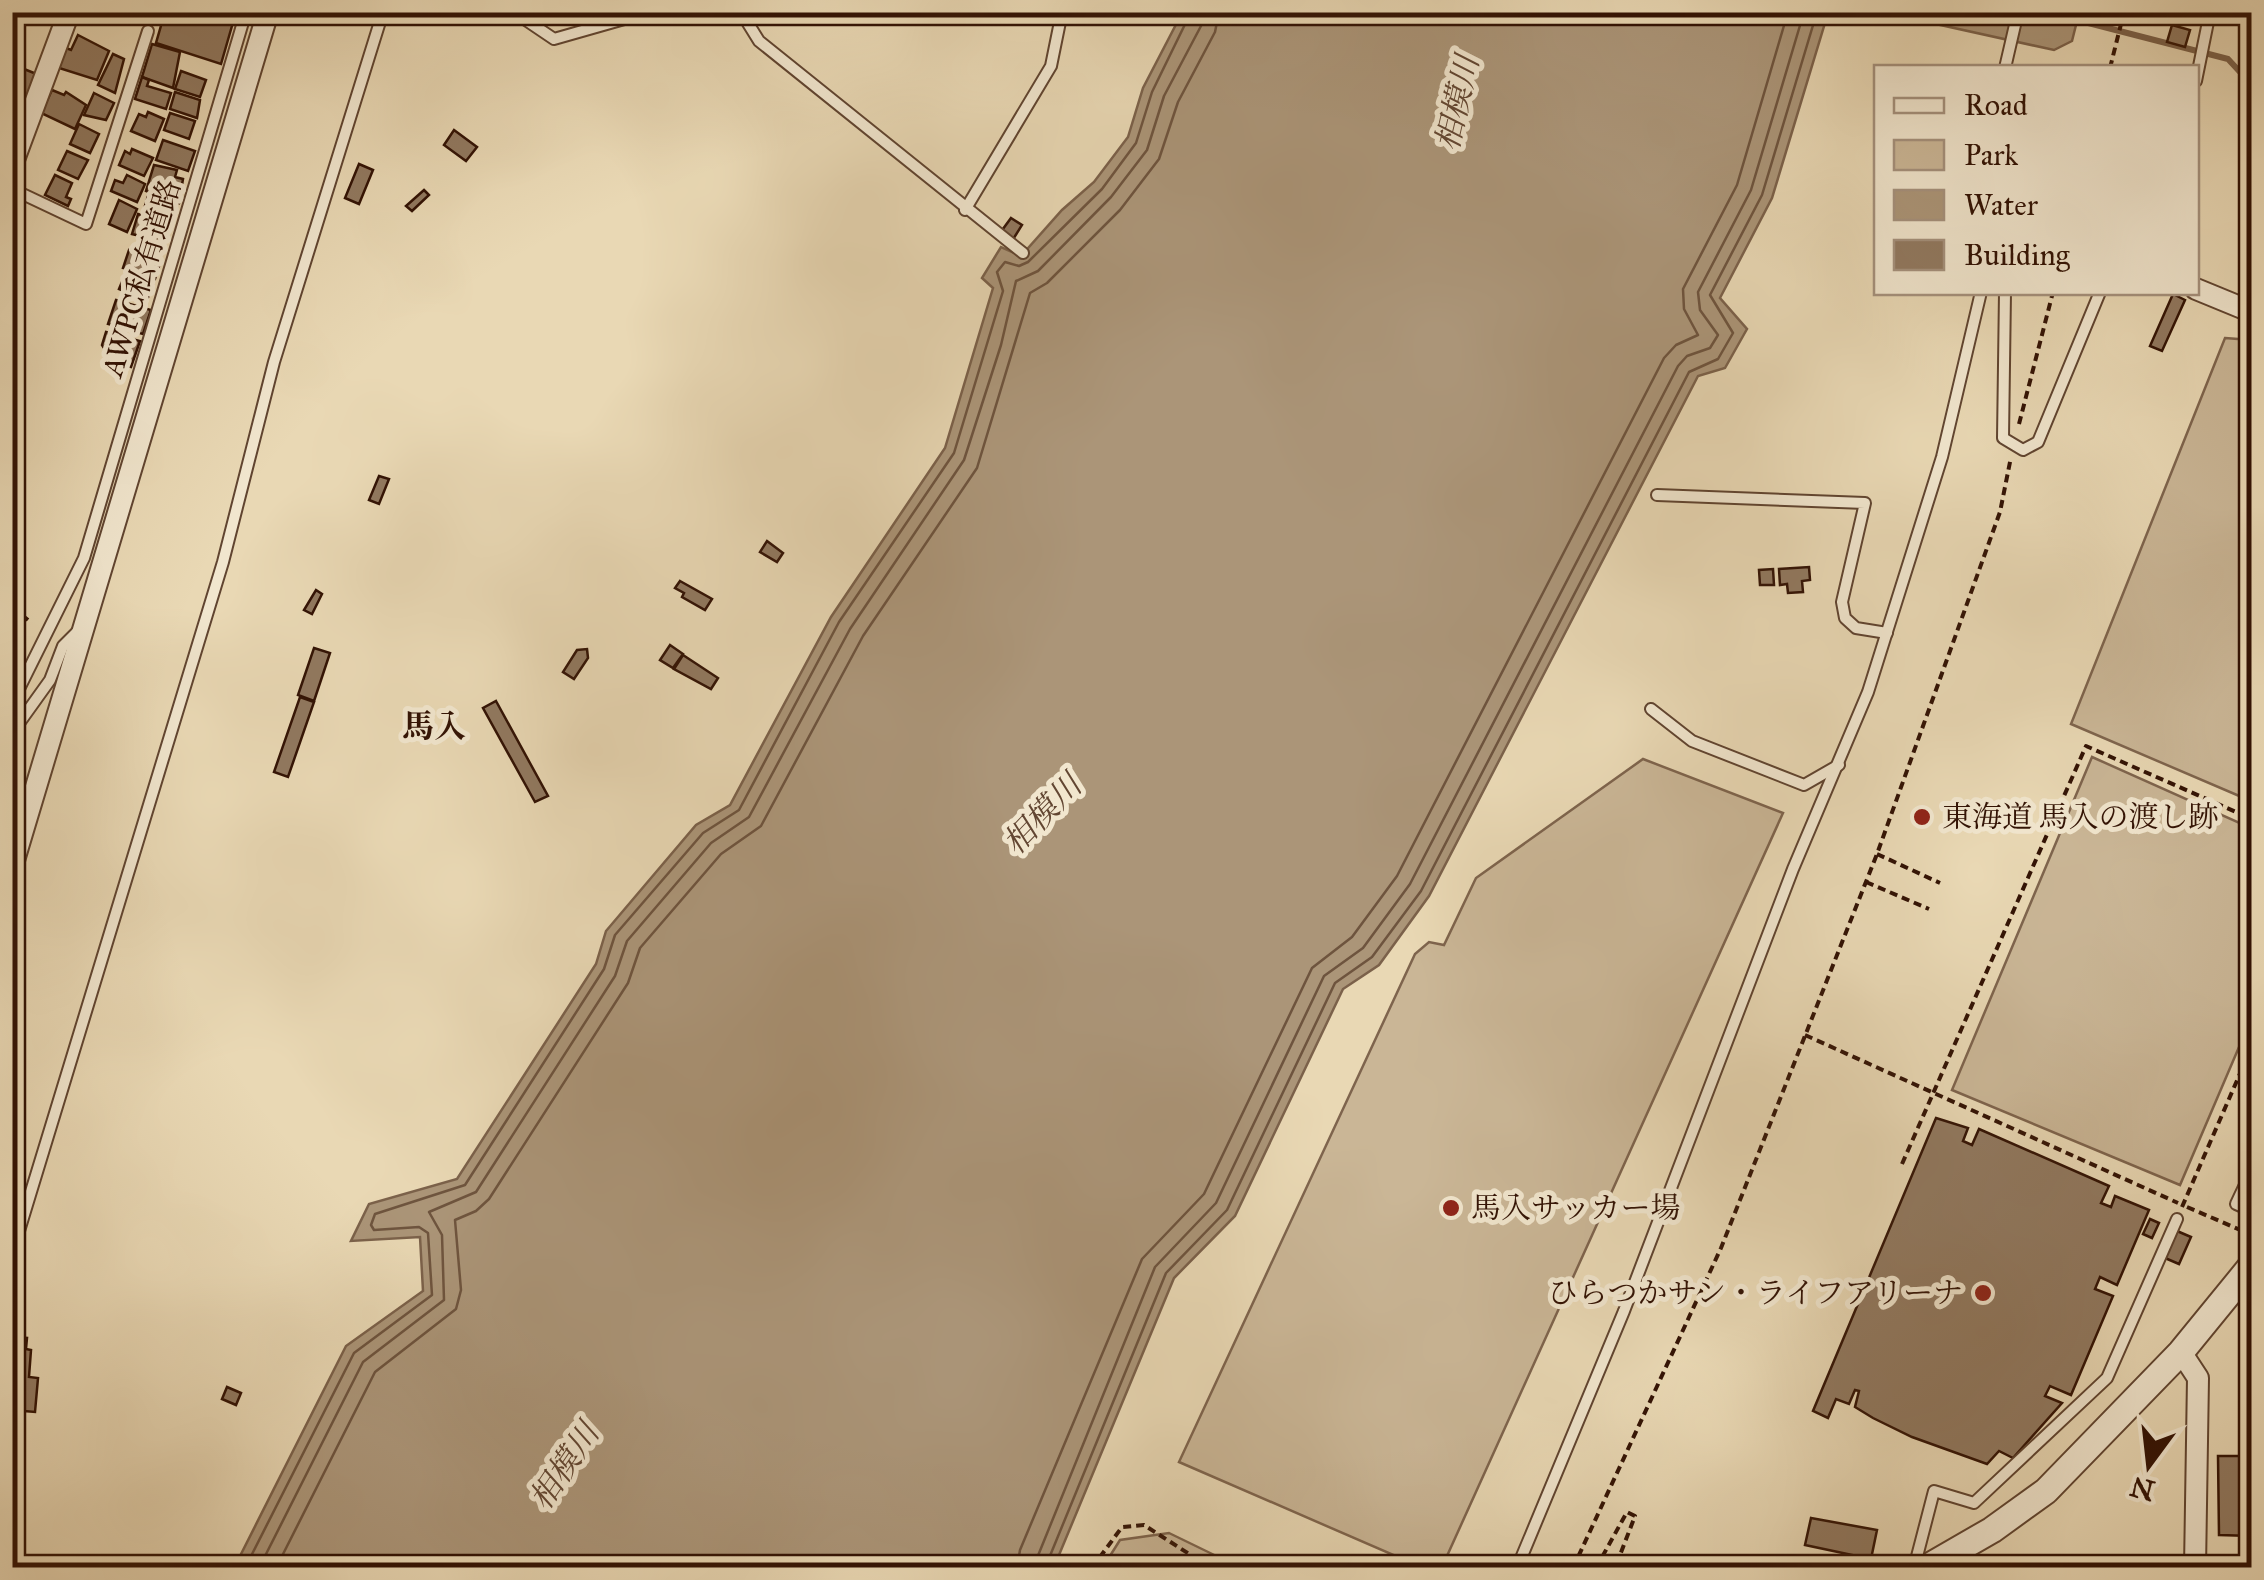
<svg xmlns="http://www.w3.org/2000/svg" width="2264" height="1580" font-family="'IM FELL Great Primer','Noto Serif JP',serif">
	<style>
		.green { fill: #cab696; stroke: #7e644d; stroke-width: 2.5 }
		.water { fill: #ab9578; stroke: #7b614a; stroke-width: 2.5 }
		.lines { fill: none; stroke-linecap: round; stroke-linejoin: round }
		.shore { stroke: #6e543e; stroke-width: 2.5 }
		.stream { stroke: #7b614a; stroke-width: 6 }
		.building { fill: #917960; stroke: #321204; stroke-width: 2.5 }
		.service-casing { stroke: #604430; stroke-width: 14 }
		.minor-casing { stroke: #604430; stroke-width: 24 }
		.tertiary-casing { stroke: #604430; stroke-width: 29 }
		.path { stroke: #321204; stroke-width: 4; stroke-dasharray: 8 5; stroke-linecap: butt }
		.service { stroke: #f1e6ce; stroke-width: 10 }
		.minor { stroke: #f1e6ce; stroke-width: 20 }
		.tertiary { stroke: #f1e6ce; stroke-width: 25 }
		.poi-dot { fill: #8f2418; stroke: #f1e6ce; stroke-width: 4 }
		.labels { text-anchor: middle; stroke-width: 10; stroke-linejoin: round; paint-order: stroke }
		.street-label { font-size: 30px; fill: #321204; stroke: #f1e6ce }
		.poi-label { font-size: 30px; fill: #321204; stroke: #f1e6ce; text-anchor: start }
		.water-label { font-size: 32px; font-style: italic; fill: #624632; stroke: #f1e6ce }
		.neighbourhood-label { font-size: 32px; font-weight: bold; fill: #321204; stroke: #f1e6ce }
	</style>
	<rect width="100%" height="100%" fill="#e9d8b4"/>
	<filter id="stains"><feTurbulence type="fractalNoise" baseFrequency=".002" numOctaves="4"/><feColorMatrix values="0 0 0 0 .2 0 0 0 0 .09 0 0 0 0 .02 0 0 0 .5 -.17"/></filter>
	<radialGradient id="worn" r=".72"><stop offset=".6" stop-color="#630" stop-opacity="0"/><stop offset="1" stop-color="#630" stop-opacity=".3"/></radialGradient>
	<g class="green">
		<path d="M2225 338 2251 340V801L2071 724Z"/>
		<path d="M2092 757 2251 828V1019L2180 1185 1952 1090Z"/>
		<path d="M1643 759 1783 813 1442 1567H1421L1179 1462 1415 954 1429 942 1444 945 1476 878Z"/>
		<path d="M1169 1533 1239 1567H1103L1120 1540Z"/>
	</g>
	<g class="water">
		<path d="M1182 13H1828L1772 198 1720 298 1747 329 1725 368 1698 376 1429 896 1379 965 1343 989 1235 1216 1174 1278 1054 1567 234 1568 346 1346 423 1291 420 1237 351 1241 369 1204 457 1179 596 964 606 931 696 825 730 805 831 617 945 448 993 288 982 278 1001 247 1021 256 1062 210 1094 182 1128 137 1143 88Z"/>
		<path d="M1886 13H2079L2072 41 2054 50Z"/>
	</g>
	<g class="lines">
		<g class="shore">
			<path d="M245 1568 354 1353 432 1295 428 1233 419 1227 374 1230 371 1225 375 1214 465 1185 604 969 615 935 703 833 739 810 839 622 954 453 1003 291 997 272 1005 262 1019 266 1028 262 1102 189 1136 143 1152 92 1191 12"/>
			<path d="M259 1568 363 1362 444 1300 442 1235 429 1212 476 1192 615 976 627 941 711 843 749 817 850 629 964 460 1001 345 1016 281 1038 271 1111 197 1147 150 1164 96 1201 26 1204 12"/>
			<path d="M276 1568 375 1372 456 1309 461 1290 455 1220 476 1211 489 1199 628 983 640 948 721 854 761 826 863 636 977 468 1030 293 1047 283 1120 210 1159 159 1178 102 1215 32 1219 12"/>
			<path d="M1017 1568 1020 1550 1142 1259 1204 1194 1312 968 1352 937 1397 876 1664 358 1676 345 1698 335 1684 309 1683 289 1737 185 1788 12"/>
			<path d="M1033 1568 1155 1267 1216 1203 1324 976 1363 948 1410 884 1678 366 1687 356 1710 348 1718 335 1700 310 1698 292 1751 190 1804 12"/>
			<path d="M1045 1568 1166 1273 1227 1210 1335 983 1372 957 1421 891 1689 372 1718 359 1733 333 1710 295 1762 195 1817 12"/>
		</g>
		<path class="stream" d="M2069 18 2228 59 2252 85"/>
	</g>
	<g class="building">
		<path d="M134 12H151L147 26 131 21Z"/>
		<path d="M165 12H236L221 64 156 43Z"/>
		<path d="M2246 12H2252V41L2240 39Z"/>
		<path d="M2172 25 2190 30 2185 47 2167 42Z"/>
		<path d="M78 35 109 51 97 80 59 68 66 48 71 50Z"/>
		<path d="M152 44 180 52 173 88 142 77Z"/>
		<path d="M113 54 124 59 115 93 98 85Z"/>
		<path d="M14 65 39 75 29 99 12 93Z"/>
		<path d="M181 71 206 80 200 97 175 89Z"/>
		<path d="M142 77 149 80 147 86 171 93 166 109 135 99Z"/>
		<path d="M52 90 64 95 66 92 86 105 75 129 41 113Z"/>
		<path d="M175 92 200 100 197 118 170 109Z"/>
		<path d="M94 93 114 103 106 120 84 115Z"/>
		<path d="M148 112 164 119 155 141 131 131 139 114 146 117Z"/>
		<path d="M170 113 195 121 189 139 164 130Z"/>
		<path d="M79 124 99 134 90 153 70 144Z"/>
		<path d="M454 130 477 147 466 161 444 145Z"/>
		<path d="M163 140 195 151 188 171 156 160Z"/>
		<path d="M132 149 153 158 144 176 119 165 125 151 130 154Z"/>
		<path d="M67 151 88 160 78 179 58 170Z"/>
		<path d="M359 164 373 170 359 204 345 198Z"/>
		<path d="M154 165 177 170 175 177 183 179 179 203 146 191Z"/>
		<path d="M55 175 72 183 66 197 71 199 68 206 45 195Z"/>
		<path d="M127 175 145 184 137 202 111 191 115 180 123 183Z"/>
		<path d="M424 190 429 195 412 211 406 206Z"/>
		<path d="M148 196 176 205 170 222 143 212Z"/>
		<path d="M119 200 137 209 127 232 109 224Z"/>
		<path d="M138 214 167 223 160 243 151 240 148 250 137 246 140 236 132 234Z"/>
		<path d="M1011 218 1022 225 1012 241 1000 233Z"/>
		<path d="M129 250 159 266 155 279 123 268Z"/>
		<path d="M126 272 153 284 147 300 119 289Z"/>
		<path d="M2173 294 2185 300 2162 351 2150 346Z"/>
		<path d="M116 300 151 310 143 334 108 324Z"/>
		<path d="M106 332 140 341 131 367 113 362 102 345Z"/>
		<path d="M379 476 389 479 379 504 369 500Z"/>
		<path d="M767 541 783 553 777 562 760 552Z"/>
		<path d="M1809 567 1810 580 1802 581 1803 592 1788 593 1787 584 1780 585 1779 569Z"/>
		<path d="M1773 569 1774 585H1760L1759 570Z"/>
		<path d="M680 581 712 599 705 610 682 597 684 593 675 588Z"/>
		<path d="M316 590 322 594 312 614 304 610Z"/>
		<path d="M670 645 683 654 673 668 660 660Z"/>
		<path d="M314 648 330 653 314 701 298 695Z"/>
		<path d="M587 649 588 658 574 679 563 672 577 650Z"/>
		<path d="M683 655 718 678 711 689 674 669Z"/>
		<path d="M300 697 314 702 288 777 274 772Z"/>
		<path d="M496 701 548 796 535 802 483 708Z"/>
		<path d="M1936 1118 1968 1128 1963 1141 1972 1145 1979 1129 2109 1186 2101 1203 2111 1207 2115 1196 2149 1210 2117 1285 2100 1277 2095 1289 2113 1296 2071 1395 2050 1386 2045 1396 2062 1403 2013 1458 1999 1451 1987 1464 1912 1437 1873 1418 1855 1407 1859 1391 1855 1390 1849 1404 1836 1399 1828 1418 1813 1411Z"/>
		<path d="M2150 1219 2159 1223 2152 1238 2143 1234Z"/>
		<path d="M2177 1231 2191 1237 2179 1264 2165 1258Z"/>
		<path d="M12 1337 27 1338 26 1349 31 1350 29 1377 38 1378 35 1412 12 1410Z"/>
		<path d="M227 1387 241 1393 236 1405 222 1399Z"/>
		<path d="M2218 1456H2252V1536L2219 1535Z"/>
		<path d="M1811 1518 1877 1530 1871 1559 1805 1545Z"/>
	</g>
	<g class="lines">
		<defs>
			<g id="service">
				<path d="M514 12 554 39 649 12"/>
				<path d="M741 12 759 41 1023 253"/>
				<path d="M2005 68 2018 12"/>
				<path d="M2196 81 2210 12"/>
				<path d="M12 189 86 224 148 31"/>
				<path d="M965 210 1051 66 1062 12"/>
				<path d="M2005 292 2003 438 2023 450 2038 442 2100 292"/>
				<path d="M1657 495 1865 503 1842 602 1845 618 1856 628 1887 633"/>
				<path d="M12 703 84 558 246 12"/>
				<path d="M1651 709 1692 741 1804 785 1839 765"/>
				<path d="M12 733 50 680 63 646 79 630"/>
				<path d="M12 925V931"/>
				<path d="M2252 1170 2236 1204 2252 1211"/>
				<path d="M12 1254 223 562 274 362 383 12"/>
				<path d="M1517 1568 1624 1311 1793 869 1868 692 1942 457 1981 292"/>
				<path d="M1914 1568 1934 1491 1974 1503 2107 1378 2177 1219"/>
			</g>
			<g id="minor">
				<path d="M12 165 69 12"/>
				<path d="M2196 289 2252 312"/>
				<path d="M12 867 268 12"/>
				<path d="M2181 1352 2198 1378 2195 1568"/>
			</g>
			<path id="tertiary" d="M1926 1568 1992 1530 2046 1491 2181 1352 2252 1265"/>
		</defs>
		<use href="#service" class="service-casing"/>
		<use href="#minor" class="minor-casing"/>
		<use href="#tertiary" class="tertiary-casing"/>
		<g class="path">
			<path d="M2110 68 2124 12"/>
			<path d="M2019 424 2053 292"/>
			<path d="M12 607 28 620"/>
			<path d="M1877 854 1940 883"/>
			<path d="M1866 882 1929 909"/>
			<path d="M1805 1035 2178 1203"/>
			<path d="M1902 1164 2086 746 2252 819"/>
			<path d="M2182 1207 2252 1046"/>
			<path d="M2187 1207 2252 1235"/>
			<path d="M1092 1568 1122 1527 1144 1525 1211 1568"/>
			<path d="M1573 1568 1721 1248 1877 854 2000 512 2011 457"/>
			<path d="M1596 1568 1627 1512 1635 1516 1615 1568"/>
		</g>
		<use href="#service" class="service"/>
		<use href="#minor" class="minor"/>
		<use href="#tertiary" class="tertiary"/>
	</g>
	<g class="poi-dot">
		<circle cx="1922" cy="817" r="10"/>
		<circle cx="1451" cy="1208" r="10"/>
		<circle cx="1983" cy="1293" r="10"/>
	</g>
	<g class="labels">
		<g class="street-label">
			<text transform="translate(141 278) rotate(-73)" y="10">AWPC私有道路</text>
		</g>
		<g class="poi-label">
			<text x="1942" y="827">東海道 馬入の渡し跡</text>
			<text x="1471" y="1218">馬入サッカー場</text>
			<text x="1963" y="1303" text-anchor="end">ひらつかサン・ライフアリーナ</text>
		</g>
		<g class="water-label">
			<text transform="translate(1457 103) rotate(-77)" y="11">相模川</text>
			<text transform="translate(1042 814) rotate(-46)" y="11">相模川</text>
			<text transform="translate(564 1466) rotate(-56)" y="11">相模川</text>
		</g>
		<g class="neighbourhood-label">
			<text x="434" y="737">馬入</text>
		</g>
	</g>
	<rect width="2264" height="1580" fill="none" stroke="#e9d8b4" stroke-width="50"/>
	<rect x="15" y="15" width="2234" height="1550" fill="none" stroke="#321204" stroke-width="5"/>
	<rect x="25" y="25" width="2214" height="1530" fill="none" stroke="#321204" stroke-width="2.5"/>
	<rect x="1874" y="65" width="325" height="230" fill="#f1e6ce" stroke="#a5917d" stroke-width="2.5"/>
	<rect x="1894" y="98" width="50" height="15" fill="#f1e6ce" stroke="#a5917d" stroke-width="2.5"/>
	<text x="1964" y="115" font-size="30" fill="#321204">Road</text>
	<rect x="1894" y="140" width="50" height="30" fill="#cab696" stroke="#a5917d" stroke-width="2.5"/>
	<text x="1964" y="165" font-size="30" fill="#321204">Park</text>
	<rect x="1894" y="190" width="50" height="30" fill="#ab9578" stroke="#a5917d" stroke-width="2.5"/>
	<text x="1964" y="215" font-size="30" fill="#321204">Water</text>
	<rect x="1894" y="240" width="50" height="30" fill="#917960" stroke="#a5917d" stroke-width="2.5"/>
	<text x="1964" y="265" font-size="30" fill="#321204">Building</text>
	<g transform="translate(2149 1465) rotate(195)" stroke="#f1e6ce" stroke-width="8" paint-order="stroke">
	<path d="M0-8L18 38L0 25L-18 38Z" fill="#321204"/>
	<text y="-15" font-size="28" font-weight="bold" text-anchor="middle" fill="#321204">N</text>
	</g>
	<rect width="100%" height="100%" filter="url(#stains)"/>
	<rect width="100%" height="100%" fill="url(#worn)"/>
</svg>
